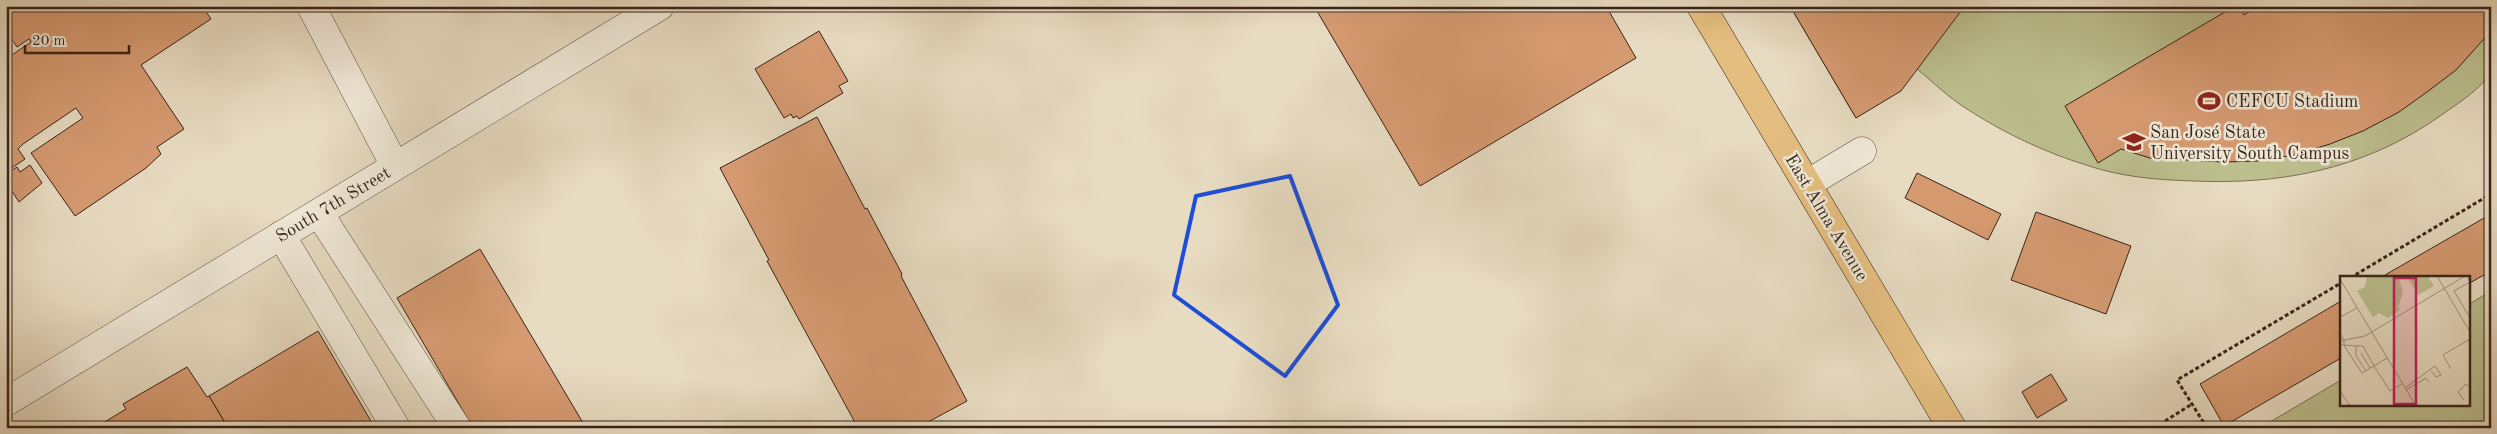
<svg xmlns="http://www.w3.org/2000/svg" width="2497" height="434" font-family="'Old Standard TT',serif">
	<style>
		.green { fill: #bcbe8e; stroke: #7a7053 }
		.building { fill: #d69a71; stroke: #382318 }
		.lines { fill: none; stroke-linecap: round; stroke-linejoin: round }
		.minor-casing { stroke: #645142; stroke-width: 29 }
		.major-casing { stroke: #382318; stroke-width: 29 }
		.path { stroke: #382318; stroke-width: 3; stroke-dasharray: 4 2.5; stroke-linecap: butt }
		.minor { stroke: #efe8d7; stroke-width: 28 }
		.major { stroke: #e4be80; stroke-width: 28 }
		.marked { fill: none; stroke: #1d4ed8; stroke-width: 4; stroke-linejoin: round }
		.labels { text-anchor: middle; stroke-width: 5; stroke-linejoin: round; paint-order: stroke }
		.poi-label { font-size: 18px; fill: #382318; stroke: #efe8d7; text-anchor: start }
		.street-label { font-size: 18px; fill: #382318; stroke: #efe8d7 }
		.inset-road { fill: none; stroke: #a1917d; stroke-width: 1 }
		.view { fill: #c2185b; fill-opacity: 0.15; stroke: #c2185b; stroke-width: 2.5 }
		.inset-edge { fill: none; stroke: #382318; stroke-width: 2.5 }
	</style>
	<rect width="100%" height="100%" fill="#e7dbc1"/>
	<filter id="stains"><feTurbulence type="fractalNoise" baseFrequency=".004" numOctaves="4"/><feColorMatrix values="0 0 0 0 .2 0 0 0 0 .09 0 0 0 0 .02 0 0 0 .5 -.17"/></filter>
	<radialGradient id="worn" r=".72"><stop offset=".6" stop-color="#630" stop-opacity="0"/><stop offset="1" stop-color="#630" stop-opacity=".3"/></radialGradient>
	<g class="green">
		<path d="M1790 6H2491C2491 18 2493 63 2491 70 2486 85 2459 103 2447 111 2371 167 2287 185 2194 181 2158 180 2121 177 2086 165 2044 152 2004 133 1967 109 1949 98 1933 82 1917 69L1856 118Z"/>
		<path d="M2491 291V428H2260L2341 380V405H2468V305Z"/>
	</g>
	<g class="building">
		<path d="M6 6H202L211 19 141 65 184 129 157 147 161 154 146 168 75 216 31 153 83 118 76 108 23 144 18 149 25 159 6 172V59L31 42 29 39 17 47 6 31Z"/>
		<path d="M1314 6H1606L1636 58 1420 186Z"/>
		<path d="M1790 6H1958L1961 11 1901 91 1856 118Z"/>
		<path d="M2235 6H2238L2244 15 2258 6H2491V31L2456 70 2427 92 2399 112 2363 131 2330 144 2294 155 2258 161 2223 162 2150 158 2121 149 2098 163 2065 106Z"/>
		<path d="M819 31 848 81 839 86 843 93 799 119 797 116 793 118 791 114 784 118 755 69Z"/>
		<path d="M817 117 865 209 867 208 902 274 901 276 967 401 917 428H858L767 261 769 260 720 168Z"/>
		<path d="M30 165 42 183 19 202 10 188 6 190V174L17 167 20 172Z"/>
		<path d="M1917 173 2001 214 1988 240 1905 198Z"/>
		<path d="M2036 212 2131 246 2106 314 2011 280Z"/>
		<path d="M2491 214V271L2468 284V278H2386L2385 275Z"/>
		<path d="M480 249 586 428H473L397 298Z"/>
		<path d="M2341 301V358L2224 426 2200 384Z"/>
		<path d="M318 331 375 428H228L209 396Z"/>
		<path d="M187 367 207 397 209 396 228 428H95L126 409 123 404Z"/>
		<path d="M2051 374 2067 400 2037 418 2022 392Z"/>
	</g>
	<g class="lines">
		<defs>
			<g id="minor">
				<path d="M311 6 395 166"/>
				<path d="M1807 184 1862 151"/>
				<path d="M319 213 457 428"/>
				<path d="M281 235 396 428"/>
				<path d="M6 402 660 6"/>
			</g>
			<path id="major" d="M1701 6 1952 428"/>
		</defs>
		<use href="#minor" class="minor-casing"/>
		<use href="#major" class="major-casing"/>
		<g class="path">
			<path d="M2350 278 2491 194"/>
			<path d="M2154 428 2192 404"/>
			<path d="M2207 428 2177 380 2341 283"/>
		</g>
		<use href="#minor" class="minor"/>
		<use href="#major" class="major"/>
	</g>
	<path class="marked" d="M1290 176 1338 305 1285 376 1174 295 1196 196Z"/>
	<defs>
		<symbol id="stadium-bare" viewBox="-9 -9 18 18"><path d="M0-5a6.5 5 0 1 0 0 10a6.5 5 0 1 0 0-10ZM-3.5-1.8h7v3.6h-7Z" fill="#8f2418" stroke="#efe8d7" stroke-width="2.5" paint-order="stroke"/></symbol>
		<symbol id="university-bare" viewBox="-9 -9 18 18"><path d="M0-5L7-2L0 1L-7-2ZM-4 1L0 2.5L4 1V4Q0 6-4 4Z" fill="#8f2418" stroke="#efe8d7" stroke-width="2.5" paint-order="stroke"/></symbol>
	</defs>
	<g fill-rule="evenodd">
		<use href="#stadium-bare" x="2193" y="85" width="32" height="32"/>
		<use href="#university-bare" x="2118" y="126" width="32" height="32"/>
	</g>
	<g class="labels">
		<g class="poi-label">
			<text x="2226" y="107">CEFCU Stadium</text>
			<text x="2150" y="138">San José State<tspan x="2150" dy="21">University South Campus</tspan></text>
		</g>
		<g class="street-label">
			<text transform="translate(333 204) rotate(-31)" y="6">South 7th Street</text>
			<text transform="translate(1827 217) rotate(59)" y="6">East Alma Avenue</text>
		</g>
	</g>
	<g transform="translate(2340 276)">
		<rect width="130" height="130" fill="#e7dbc1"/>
		<path d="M27 0H55L59 3 63 16 58 31 60 34 48 42 39 37 33 41 17 15 25 11ZM67 0H88L94 10 78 19Z" fill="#bcbe8e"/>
		<path class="inset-road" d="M97 0 130 56M127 0 130 6 114 15 130 42M0 3 76 130M0 41 17 32M0 57 4 64V69L5 71 22 97 34 90 23 70H16L4 69H0M0 65 25 60 125 0M16 70V80L26 95M21 77 30 92M47 82 34 90 50 115 62 108M111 93 103 79 130 63M65 112 95 90 101 99 96 101 91 95M66 114 86 102 89 106M0 115 10 130M124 124 118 116 126 108 130 112"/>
		<path class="view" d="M54 2H76V128H54Z"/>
		<rect width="130" height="130" class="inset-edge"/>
	</g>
	<rect width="2497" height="434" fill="none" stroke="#e7dbc1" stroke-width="25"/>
	<rect x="8" y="8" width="2482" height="419" fill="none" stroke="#382318" stroke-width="2.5"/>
	<rect x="12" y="12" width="2472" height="409" fill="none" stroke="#382318"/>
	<path d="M25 45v8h104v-8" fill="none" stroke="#382318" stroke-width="2.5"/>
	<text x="32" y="45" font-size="15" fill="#382318" stroke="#efe8d7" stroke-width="4" paint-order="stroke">20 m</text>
	<rect width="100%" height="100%" filter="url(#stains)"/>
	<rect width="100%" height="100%" fill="url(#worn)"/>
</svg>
